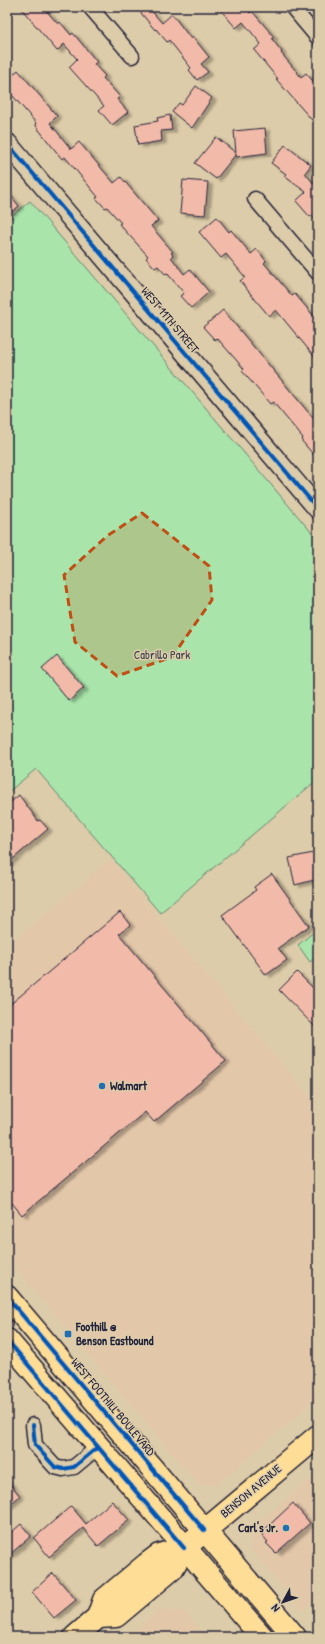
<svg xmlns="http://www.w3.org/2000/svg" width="325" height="1644" font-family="'Patrick Hand',sans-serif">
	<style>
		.built { fill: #e3c7a9 }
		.green { fill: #a9e4aa; stroke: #668372 }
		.building { fill: #f2baa8; stroke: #22223b; filter: url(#shadow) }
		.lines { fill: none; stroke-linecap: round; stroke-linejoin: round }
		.street-casing { stroke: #22223b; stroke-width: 17 }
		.secondary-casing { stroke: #22223b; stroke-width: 22 }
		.primary-casing { stroke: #22223b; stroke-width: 25 }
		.street { stroke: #ddcca9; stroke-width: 14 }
		.secondary { stroke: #ddcca9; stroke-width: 19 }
		.primary { stroke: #fedd96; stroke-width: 22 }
		.cycleway-casing { stroke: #ddcca9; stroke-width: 6 }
		.cycleway { stroke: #0057b8; stroke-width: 4 }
		.marked { fill: #c04e15; fill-opacity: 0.2; stroke: #c04e15; stroke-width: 3; stroke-dasharray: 8 5; stroke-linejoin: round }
		.poi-dot { fill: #1f6fb2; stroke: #ddcca9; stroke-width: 1.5 }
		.labels { text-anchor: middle; stroke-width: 3; stroke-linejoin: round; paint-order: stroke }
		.street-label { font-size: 12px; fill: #22223b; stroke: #ddcca9 }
		.park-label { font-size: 12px; fill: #363f4c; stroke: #ddcca9 }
		.poi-label { font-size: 12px; font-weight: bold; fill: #22223b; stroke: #ddcca9; text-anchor: start }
	</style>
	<defs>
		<filter id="shadow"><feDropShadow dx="4.5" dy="2.5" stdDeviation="1" flood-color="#0004"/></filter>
	</defs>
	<rect width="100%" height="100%" fill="#ddcca9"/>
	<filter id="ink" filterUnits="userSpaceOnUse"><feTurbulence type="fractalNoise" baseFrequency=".025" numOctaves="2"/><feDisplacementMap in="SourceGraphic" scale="8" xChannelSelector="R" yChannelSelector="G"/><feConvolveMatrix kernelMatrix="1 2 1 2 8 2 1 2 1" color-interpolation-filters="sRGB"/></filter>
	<g filter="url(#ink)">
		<g class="built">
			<path d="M110 860 318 1107V1397L216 1485H199L7 1258V947Z"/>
			<path d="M318 1473V1596L303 1610 251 1549 253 1527Z"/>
			<path d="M159 1610 185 1612 206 1637H128Z"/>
		</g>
		<g class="green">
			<path d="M30 201 318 540V779L160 913 36 769 7 793V220Z"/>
			<path d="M316 930 318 933V955L310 962 298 945Z"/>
		</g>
		<g class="building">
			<path d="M20 7H43L58 24 60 22 71 35 73 33 97 62 94 64 105 76 103 78 120 97 117 99 128 112 112 125 99 110 104 106 69 67 77 59 64 44 57 51Z"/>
			<path d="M136 7H148L162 23 172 14 191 39 193 37 209 57 201 64 208 72 197 80 189 70 191 68 169 40 167 42 156 29 155 30Z"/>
			<path d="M218 7H244L250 13 252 11 274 37 272 39 282 52 281 53 301 77 306 73 318 87V127L276 79H278L254 50 261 44 243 22 236 28Z"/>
			<path d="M18 70 57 116 50 123 71 149 79 142 114 183 121 177 158 221 151 226 173 252 171 253 173 255 171 257 184 274 190 269 209 292 191 308 180 296 184 293 167 273 165 274 158 266 155 268 146 258 148 256 119 224 121 223 107 207 105 208 96 198 98 197 65 157 62 159 39 130 35 124 36 123 7 89V80Z"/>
			<path d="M196 86 212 98 192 128 172 112 179 103 182 105Z"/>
			<path d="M170 115 172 130 161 131 162 141 138 145 135 125 158 121 157 118Z"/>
			<path d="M265 128 267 153 236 157V154L216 179 195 163 216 137 236 153 234 131Z"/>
			<path d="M285 145 311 165 305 173 315 185 318 182V222L312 215 310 217 296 201 306 192 284 176 286 174 271 163Z"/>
			<path d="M183 180 208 182 205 215 180 213Z"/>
			<path d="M7 191 19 206 7 216Z"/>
			<path d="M217 217 229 232 231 230 251 254 257 249 266 261 264 263 292 296 295 294 318 321V361L276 310 269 316 240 281 245 277 226 254 221 258 199 232Z"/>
			<path d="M223 310 318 424V460L301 440 303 438 273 402 270 404 260 392 242 371 244 369 224 346 217 338 215 340 203 327Z"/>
			<path d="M57 656 84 688 69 701 42 669Z"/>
			<path d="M19 795 38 821 40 820 48 829 7 864V805Z"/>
			<path d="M318 852V879L295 885 289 858Z"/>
			<path d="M272 874 309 926 278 948 287 960 266 975 222 915 256 890 254 887Z"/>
			<path d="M120 912 130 925 119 934 226 1061 154 1122 145 1112 22 1215 7 1197V1007Z"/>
			<path d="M297 972 318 993V1030L279 990Z"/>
			<path d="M7 1480 20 1496 7 1507Z"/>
			<path d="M112 1501 129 1520 98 1546 83 1528 49 1557 34 1538 71 1506 86 1524Z"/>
			<path d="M293 1503 310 1523 276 1553 266 1543 268 1542 262 1535 263 1534 262 1532Z"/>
			<path d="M21 1524 31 1536 7 1557V1536Z"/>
			<path d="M53 1573 76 1600 54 1618 32 1592Z"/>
		</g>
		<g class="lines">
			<defs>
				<g id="street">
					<path d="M90 7 132 56"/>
					<path d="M292 7 318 38"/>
					<path d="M255 199 318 273"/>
					<path d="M33 1425 35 1445 55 1467 63 1469 74 1467 98 1447"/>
				</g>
				<path id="secondary" d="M7 143 318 509"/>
				<g id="primary">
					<path d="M7 1297 295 1637"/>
					<path d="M7 1340 262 1637"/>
					<path d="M98 1617 116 1616 172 1569 184 1548 318 1436"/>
					<path d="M75 1637 98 1617 104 1600 147 1564 159 1555 184 1548"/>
				</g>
			</defs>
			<use href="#street" class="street-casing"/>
			<use href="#secondary" class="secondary-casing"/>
			<use href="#primary" class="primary-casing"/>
			<use href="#street" class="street"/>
			<use href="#secondary" class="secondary"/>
			<use href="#primary" class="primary"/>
			<defs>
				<g id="cycleway">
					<path d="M7 143 318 509"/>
					<path d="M7 1297 204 1530"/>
					<path d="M7 1340 184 1548"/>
					<path d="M33 1425 35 1445 55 1467 63 1469 74 1467 98 1447"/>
				</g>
			</defs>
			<use href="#cycleway" class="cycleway-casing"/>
			<use href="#cycleway" class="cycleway"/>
		</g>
	</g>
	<path class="marked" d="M142 513 209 566 212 600 172 657 117 676 75 642 64 575 107 536Z"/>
	<g class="poi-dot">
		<circle cx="102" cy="1086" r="4"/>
		<rect x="64" y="1330" width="8" height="8" rx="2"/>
		<circle cx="286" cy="1528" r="4"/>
	</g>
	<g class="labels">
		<g class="street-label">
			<text transform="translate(170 320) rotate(50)" y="4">WEST 11TH STREET</text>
			<text transform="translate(113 1407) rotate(50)" y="4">WEST FOOTHILL BOULEVARD</text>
			<text transform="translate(251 1491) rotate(-40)" y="4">BENSON AVENUE</text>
		</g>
		<g class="park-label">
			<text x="162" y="659">Cabrillo Park</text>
		</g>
		<g class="poi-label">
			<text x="110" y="1090">Walmart</text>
			<text x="76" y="1331">Foothill @<tspan x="76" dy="14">Benson Eastbound</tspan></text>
			<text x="278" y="1532" text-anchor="end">Carl's Jr.</text>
		</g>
	</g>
	<rect width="325" height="1644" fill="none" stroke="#ddcca9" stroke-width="24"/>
	<rect x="12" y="12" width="301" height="1620" fill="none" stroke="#22223b" stroke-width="1.5" filter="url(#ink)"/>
	<g transform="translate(283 1602) rotate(230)" stroke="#ddcca9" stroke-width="3" paint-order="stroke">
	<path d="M0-3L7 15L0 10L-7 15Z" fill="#22223b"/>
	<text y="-6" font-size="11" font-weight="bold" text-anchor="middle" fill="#22223b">N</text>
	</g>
</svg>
